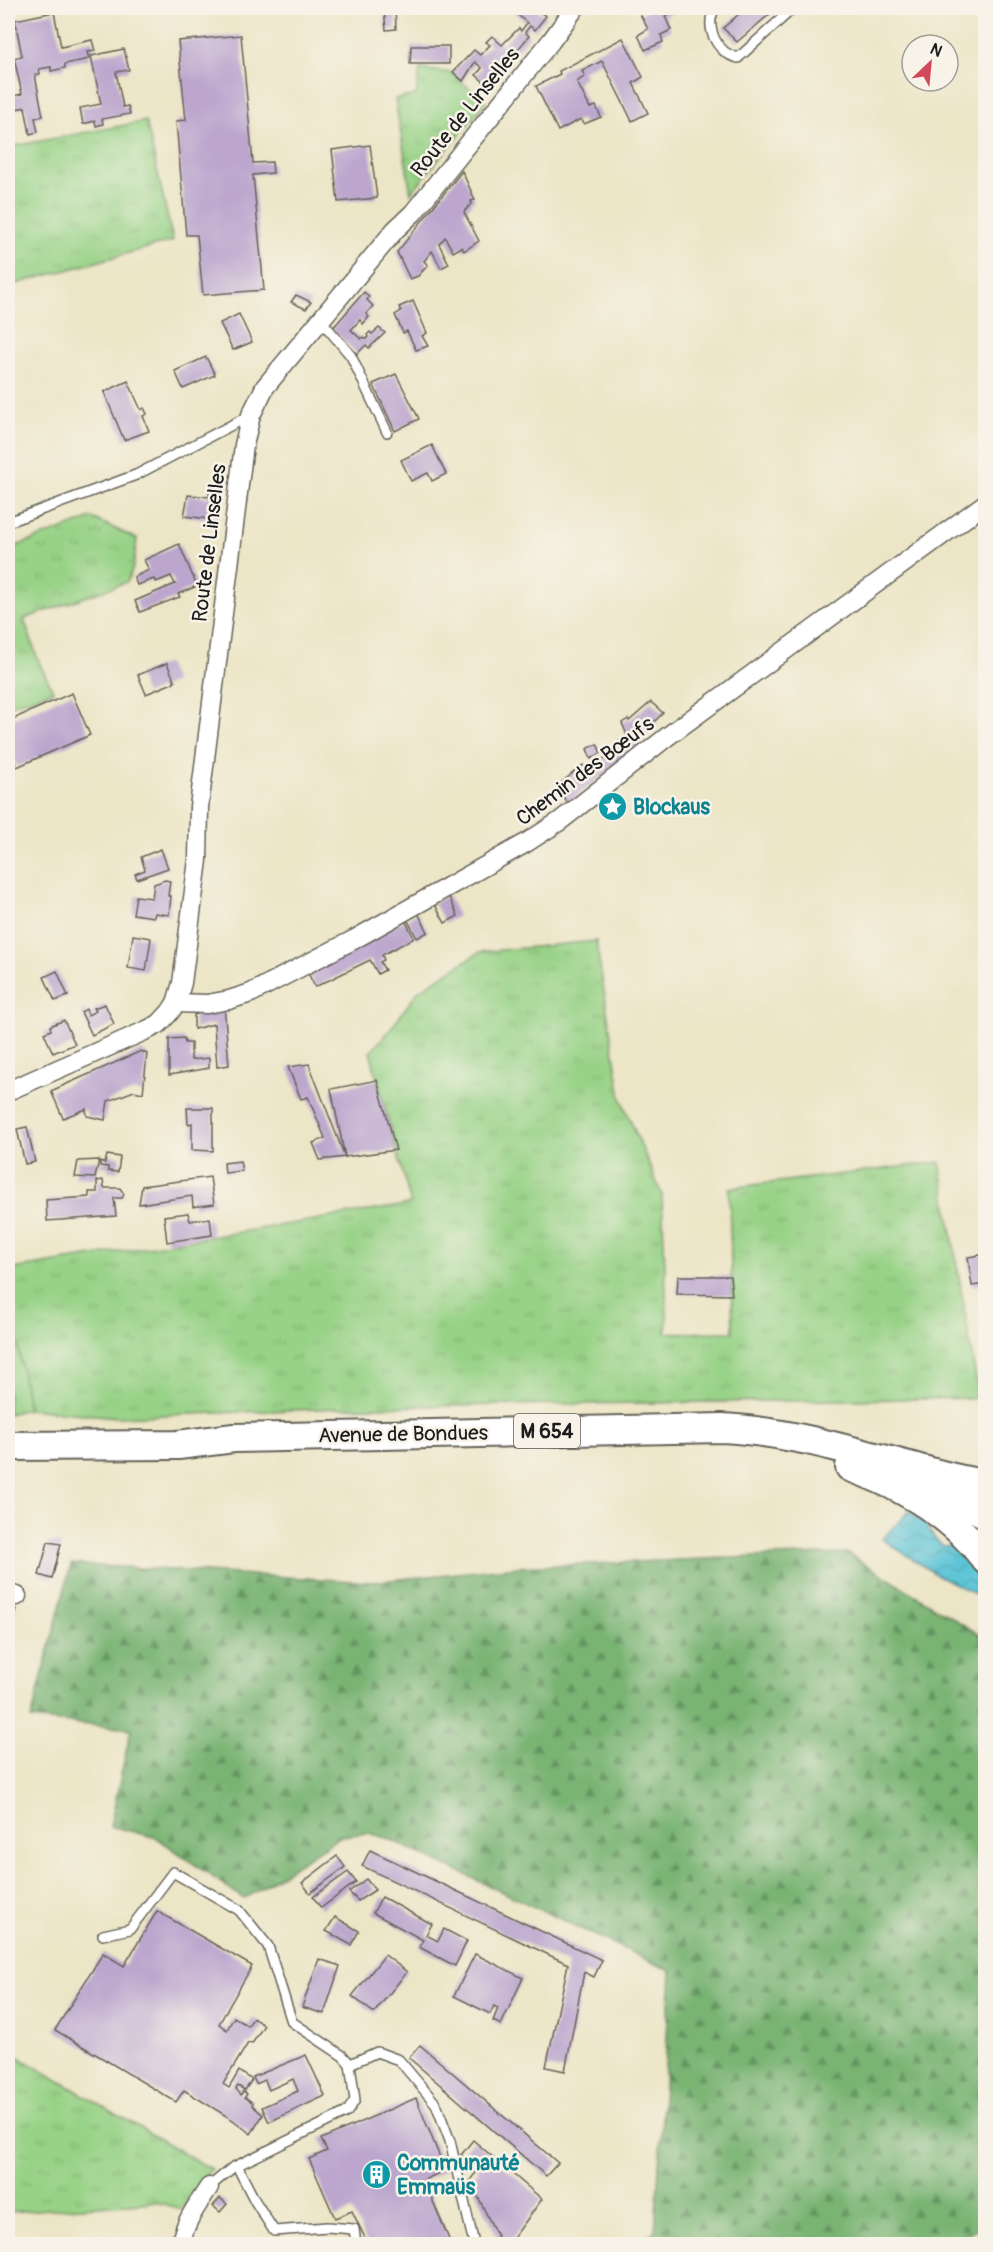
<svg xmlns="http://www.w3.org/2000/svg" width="993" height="2252" font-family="Pangolin,sans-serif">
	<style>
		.grass { fill: url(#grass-tufts); stroke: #5a7751; stroke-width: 1.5 }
		.forest { fill: url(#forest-firs); stroke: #4a6848; stroke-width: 1.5 }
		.pitch { fill: #97d286; stroke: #5a7751; stroke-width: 1.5 }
		.water { fill: url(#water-waves); stroke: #3b7079; stroke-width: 1.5 }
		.building { fill: #bca6ce }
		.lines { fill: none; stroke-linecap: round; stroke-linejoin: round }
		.lane-casing { stroke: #656258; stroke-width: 12 }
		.street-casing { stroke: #656258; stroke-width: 21 }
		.primary-casing { stroke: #656258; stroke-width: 32 }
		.lane { stroke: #fff; stroke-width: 9 }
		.street { stroke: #fff; stroke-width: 18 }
		.primary { stroke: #fff; stroke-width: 28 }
		.labels { text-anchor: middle; stroke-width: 5; stroke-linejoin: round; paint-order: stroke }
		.shield { fill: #f7f3e8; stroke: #5e5c59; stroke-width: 1.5 }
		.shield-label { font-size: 20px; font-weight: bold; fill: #1c1c1c }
		.street-label { font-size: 21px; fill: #1c1c1c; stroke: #f7f3e8 }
		.culture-label { font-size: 21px; font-weight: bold; fill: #0d838f; stroke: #f7f3e8; text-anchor: start }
	</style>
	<defs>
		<pattern id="grass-tufts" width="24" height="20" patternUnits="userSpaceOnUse" patternTransform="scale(1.5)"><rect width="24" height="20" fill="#97d286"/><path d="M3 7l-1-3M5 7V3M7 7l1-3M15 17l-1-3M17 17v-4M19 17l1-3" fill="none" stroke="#82b473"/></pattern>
		<pattern id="forest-firs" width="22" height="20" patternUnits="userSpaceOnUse" patternTransform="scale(1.5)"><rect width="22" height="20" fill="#79b473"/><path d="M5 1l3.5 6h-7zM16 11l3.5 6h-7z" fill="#62925e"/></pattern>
		<pattern id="water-waves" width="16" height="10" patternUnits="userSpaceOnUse" patternTransform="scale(1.5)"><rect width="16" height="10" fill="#5ac4d6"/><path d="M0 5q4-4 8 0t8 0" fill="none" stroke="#4ea8b7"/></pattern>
	</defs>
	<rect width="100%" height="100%" fill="#f7f3e8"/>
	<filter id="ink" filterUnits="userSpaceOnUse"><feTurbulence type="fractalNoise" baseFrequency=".0167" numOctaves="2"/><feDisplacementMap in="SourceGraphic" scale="12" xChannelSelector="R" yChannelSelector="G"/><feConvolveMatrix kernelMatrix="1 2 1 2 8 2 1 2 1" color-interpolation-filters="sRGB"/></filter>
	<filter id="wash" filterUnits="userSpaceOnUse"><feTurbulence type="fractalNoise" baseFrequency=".008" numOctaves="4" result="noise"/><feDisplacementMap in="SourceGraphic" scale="24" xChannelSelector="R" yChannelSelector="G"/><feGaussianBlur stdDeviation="1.35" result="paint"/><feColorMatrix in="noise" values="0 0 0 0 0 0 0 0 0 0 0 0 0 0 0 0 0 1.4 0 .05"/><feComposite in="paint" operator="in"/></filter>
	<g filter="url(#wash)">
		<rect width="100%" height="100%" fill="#ece5c6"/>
		<g class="grass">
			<path d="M420 69 451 73 486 102 411 193 395 99 416 95Z"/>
			<path d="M146 121 173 241 8 286V147Z"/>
			<path d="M92 518 137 539 133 568 127 582 24 619 38 660 53 691 8 706V549Z"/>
			<path d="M596 941 621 1098 662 1195 667 1318 666 1333 733 1332 729 1188 940 1162 979 1398 368 1407 117 1417 28 1409 8 1282V1270L411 1204 370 1052 390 1030 418 991 480 952Z"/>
			<path d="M8 2051 211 2169 182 2209 156 2202 8 2212Z"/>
		</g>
		<path class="forest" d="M847 1553 985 1638V2226L943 2244H639L655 2230 671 1971 389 1839 368 1833 341 1836 244 1899 157 1838 110 1826 131 1729 31 1719 71 1564 371 1582 516 1567Z"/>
		<path class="pitch" d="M8 1281 28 1409 8 1414Z"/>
		<path class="water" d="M909 1511 926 1524 935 1539 943 1546 957 1545 985 1580V1599L934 1573 882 1539Z"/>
		<g id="blocks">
			<g class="building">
				<path d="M384 8H395L396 29 386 30Z"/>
				<path d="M519 8H533L546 16 535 30 530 26 525 32 529 36 491 82 487 78 484 82 476 75 482 68 475 62 463 81 453 72 474 50 480 55 490 45 486 42 492 36 502 45 519 28 521 31 527 23 513 11Z"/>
				<path d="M653 8H671L673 12 665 16 671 30 661 35 663 42 645 50 638 35 648 29 640 14Z"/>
				<path d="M746 8H777L737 42 723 28Z"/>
				<path d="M54 12 61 47 92 40 95 51 87 52 89 59 65 64V68L51 71V67L39 69 40 74 35 75 43 116 35 118 38 132 30 134 25 107 8 111V97L22 94 14 58 22 56 15 20Z"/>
				<path d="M241 35 253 163 272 162 273 173 253 175 264 290 203 295 197 235H186L176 121 186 120 178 41Z"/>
				<path d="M623 38 643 77 633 83 648 113 632 121 602 61 582 71 585 76 577 82 590 108 596 106 601 117 584 124 581 119 558 131 536 86 560 74 559 71Z"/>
				<path d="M411 46H449V64H410Z"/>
				<path d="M124 49 129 70 116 72 123 107 128 106 130 114 102 119 103 124 96 126 95 121 83 124 80 108 101 104 91 56Z"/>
				<path d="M370 145 377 198 338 202 332 150Z"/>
				<path d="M462 171 475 200 471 201 472 203 464 212 479 241 464 251 462 247 453 252 445 237 439 244 449 264 441 268 432 251 424 261 428 265 418 276 410 279 397 252Z"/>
				<path d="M364 292 369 297 367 300 373 306 366 314 369 317 363 324 360 320 351 330 361 339 363 337 366 339 368 337 367 335 370 332 372 334 379 328 385 333 369 348 366 345 357 354 332 329Z"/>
				<path d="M296 295 311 302 306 309 291 302Z"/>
				<path d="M413 301 427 333 422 336 428 346 416 350 407 331 403 333 395 315 401 311 399 307Z"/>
				<path d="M239 314 252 342 233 350 220 323Z"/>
				<path d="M206 357 215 375 183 389 175 371Z"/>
				<path d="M396 374 419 419 395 431 373 384Z"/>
				<path d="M128 381 141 410 144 408 147 414 143 416 149 431 124 440 104 392Z"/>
				<path d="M432 445 446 474 432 481 428 473 411 481 401 460Z"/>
				<path d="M220 484 217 520 184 516 188 495 209 497 210 487Z"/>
				<path d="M179 544 197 586 178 594 180 597 140 612 135 601 175 584 171 576 156 582 154 579 137 585 134 577 149 570 144 560Z"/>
				<path d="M167 663 175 682 146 694 138 675Z"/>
				<path d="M72 693 90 735 17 767 8 745V721Z"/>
				<path d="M651 702 663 713 653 723 655 725 637 739 640 746 568 803 556 787 583 765 588 771 604 758 606 761 610 757 606 752 627 735 622 723 628 719 629 721Z"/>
				<path d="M597 744 601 753 591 759 587 749Z"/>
				<path d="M161 849 168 868 137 879 135 874 145 870 141 857Z"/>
				<path d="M165 880 170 881 168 896H171L169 915 155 913 154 917 133 914 136 896 152 898 154 884Z"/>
				<path d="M448 895 458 916 445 923 434 903Z"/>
				<path d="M418 913 428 932 417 938 407 919Z"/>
				<path d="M405 920 414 938 382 955 384 960 380 962 385 970 378 974 370 960 315 987 306 969Z"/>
				<path d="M133 935 151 938 146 971 128 968Z"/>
				<path d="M57 971 68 996 55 1001 44 977Z"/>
				<path d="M105 1004 114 1024 92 1035 81 1012 86 1009 88 1015 96 1011 94 1008Z"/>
				<path d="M224 1004 229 1065 217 1067 214 1024 194 1029V1015Z"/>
				<path d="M64 1020 75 1044 53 1053 44 1033 51 1030 50 1026Z"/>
				<path d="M184 1038 185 1043H191V1060L209 1058V1068L169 1075V1039Z"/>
				<path d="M141 1051 147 1054 143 1093 134 1091 108 1101 105 1120 87 1116 86 1109 63 1118 51 1091Z"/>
				<path d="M309 1064 345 1157 320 1160 313 1143 325 1138 308 1097 301 1099 288 1067Z"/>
				<path d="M377 1080 396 1150 345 1157 331 1089Z"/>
				<path d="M187 1108H213V1151L192 1150V1123L188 1124Z"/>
				<path d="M27 1127 35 1162 25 1164 17 1129Z"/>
				<path d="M107 1155 120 1157 118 1172 108 1171V1167L100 1166V1162L105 1163Z"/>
				<path d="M99 1160 95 1178 75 1177 78 1161Z"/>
				<path d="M240 1161 242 1171 225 1173 224 1163Z"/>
				<path d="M210 1177 214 1204 193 1207 192 1196 139 1204 142 1186Z"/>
				<path d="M103 1180 104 1188H120L124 1194 122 1198H114L116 1216 47 1221 46 1200 89 1197V1192H97V1181Z"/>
				<path d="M188 1213 190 1221 210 1218 212 1235 167 1242 164 1216Z"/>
				<path d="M986 1254V1284L972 1286 968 1257Z"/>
				<path d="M678 1276H730L732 1295 677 1294Z"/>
				<path d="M48 1542 61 1544 52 1579 39 1575Z"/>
				<path d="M8 1602 10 1603 9 1607 16 1609 8 1639Z"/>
				<path d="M370 1850 602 1960 594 1977 584 1972 565 2071 546 2067 568 1964 362 1866Z"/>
				<path d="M337 1856 345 1867 310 1893 302 1883Z"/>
				<path d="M348 1872 356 1882 321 1908 313 1897Z"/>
				<path d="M366 1879 375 1890 358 1901 349 1892Z"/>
				<path d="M382 1897 432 1924 426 1935 438 1941 444 1929 467 1941 455 1966 419 1947 423 1940 373 1913Z"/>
				<path d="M157 1911 252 1966 219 2024 227 2030 234 2017 248 2026 253 2018 264 2025 252 2044 248 2043 223 2084 229 2088 239 2071 252 2080 245 2090 238 2086 236 2089 241 2095 243 2091 247 2094 245 2097 253 2103 252 2105 263 2115 251 2134 233 2120 184 2090 176 2102 55 2030 103 1953 124 1966Z"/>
				<path d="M335 1917 359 1931 351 1945 326 1931Z"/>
				<path d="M475 1954 523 1978 501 2025 493 2021 498 2008 494 2006 490 2014 454 1996Z"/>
				<path d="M385 1955 407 1972 374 2013 352 1996Z"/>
				<path d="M319 1959 340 1966 324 2014 302 2007Z"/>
				<path d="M420 2045 558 2163 546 2176 409 2058Z"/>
				<path d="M306 2055 325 2096 269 2122 262 2107 298 2091 293 2079 269 2090 265 2080 256 2084 253 2077Z"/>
				<path d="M416 2098 445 2170 424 2180 451 2244H368L352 2211 335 2218 309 2159 327 2151 321 2139Z"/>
				<path d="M473 2140 542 2199 509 2244H501L470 2180 478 2170 461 2155Z"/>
				<path d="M220 2198 227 2204 220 2212 213 2206Z"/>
			</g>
		</g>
	</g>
	<g filter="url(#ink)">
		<use href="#blocks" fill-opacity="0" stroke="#656258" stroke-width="1.5"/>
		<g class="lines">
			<defs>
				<g id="lane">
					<path d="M715 8C704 26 716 53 738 58L789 12"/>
					<path d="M320 319 351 356 387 432"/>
					<path d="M8 522 136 475 249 416"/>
					<path d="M103 1935 130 1929 173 1872 239 1910 268 1946 292 2022 343 2056 350 2064"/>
					<path d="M237 2166 255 2201 274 2231 327 2227 354 2229 356 2244"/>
					<path d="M209 2187 232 2168 347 2112 355 2100 350 2064 377 2052 399 2060 436 2104 450 2141 474 2244"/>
				</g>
				<g id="street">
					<path d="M176 1003 207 1004 229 1000 251 993 355 939 526 843 560 821 668 736 986 503"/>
					<path d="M8 1091 147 1030 159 1024 170 1012 176 1003 182 983 198 860 199 807 244 445 251 415 265 387 395 230 413 213 551 41 575 8"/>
					<path d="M8 1594 17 1596"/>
					<path d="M181 2244C184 2222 197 2206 209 2187"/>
				</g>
				<g id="primary">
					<path d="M8 1446 178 1445 234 1438 722 1428C785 1431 845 1449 905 1465 932 1472 958 1481 986 1484"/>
					<path d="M850 1467C903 1486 952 1514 986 1560"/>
					<path d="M931 1485 986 1514"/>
				</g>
			</defs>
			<use href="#lane" class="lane-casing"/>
			<use href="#street" class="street-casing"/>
			<use href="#primary" class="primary-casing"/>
			<use href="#lane" class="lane"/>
			<use href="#street" class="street"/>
			<use href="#primary" class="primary"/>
		</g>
	</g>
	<defs>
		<symbol id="sight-disc" viewBox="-11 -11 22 22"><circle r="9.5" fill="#0f9aa8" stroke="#f7f3e8"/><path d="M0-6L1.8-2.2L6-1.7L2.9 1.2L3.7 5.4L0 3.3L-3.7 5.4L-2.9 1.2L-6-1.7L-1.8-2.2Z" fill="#fff"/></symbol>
		<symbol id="building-disc" viewBox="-11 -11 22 22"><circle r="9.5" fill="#0f9aa8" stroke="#f7f3e8"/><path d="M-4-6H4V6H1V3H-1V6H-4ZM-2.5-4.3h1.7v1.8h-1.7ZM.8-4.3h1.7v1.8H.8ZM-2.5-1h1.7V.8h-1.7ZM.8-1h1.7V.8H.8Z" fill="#fff"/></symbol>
	</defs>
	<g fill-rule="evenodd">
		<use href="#sight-disc" x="596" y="790" width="33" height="33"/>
		<use href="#building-disc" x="360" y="2158" width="33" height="33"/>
	</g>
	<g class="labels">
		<rect class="shield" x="514" y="1414" width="66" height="34" rx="4.5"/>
		<g class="shield-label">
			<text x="547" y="1438">M 654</text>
		</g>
		<g class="street-label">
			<text transform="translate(465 112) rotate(-51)" y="7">Route de Linselles</text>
			<text transform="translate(209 543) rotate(-83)" y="7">Route de Linselles</text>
			<text transform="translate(585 771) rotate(-37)" y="7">Chemin des Bœufs</text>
			<text transform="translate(403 1434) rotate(-1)" y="7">Avenue de Bondues</text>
		</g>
		<g class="culture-label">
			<text x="633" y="814">Blockaus</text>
			<text x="397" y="2170">Communauté<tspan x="397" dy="24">Emmaüs</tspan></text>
		</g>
	</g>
	<rect width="993" height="2252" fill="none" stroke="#f7f3e8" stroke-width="30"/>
	<g transform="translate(930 63) rotate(26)"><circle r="28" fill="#f7f3e8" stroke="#9f9d96" stroke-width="1.5"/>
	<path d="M0-4.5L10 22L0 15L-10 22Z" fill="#d1495b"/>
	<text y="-9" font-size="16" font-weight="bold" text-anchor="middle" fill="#1c1c1c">N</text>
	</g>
</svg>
